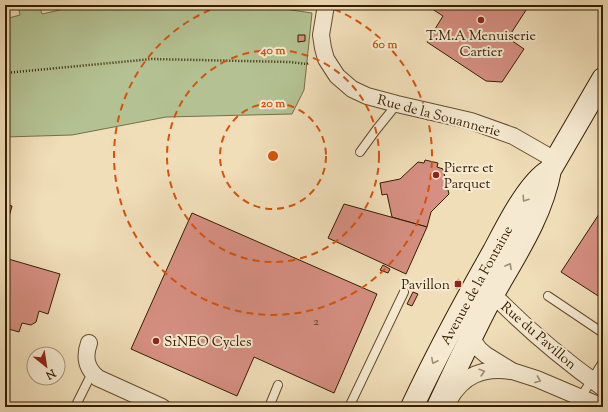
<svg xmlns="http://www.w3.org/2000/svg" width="608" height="412" font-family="'Sorts Mill Goudy',serif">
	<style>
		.green { fill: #b4c293; stroke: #74704a }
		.building { fill: #d68f82; stroke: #351d00 }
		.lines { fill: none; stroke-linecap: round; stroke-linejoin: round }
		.lane-casing { stroke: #644d2e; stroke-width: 10 }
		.street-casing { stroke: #644d2e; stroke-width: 18 }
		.secondary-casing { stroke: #351d00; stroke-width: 24 }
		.path { stroke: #351d00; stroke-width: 2.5; stroke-dasharray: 1 2; stroke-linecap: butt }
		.lane { stroke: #f5ead1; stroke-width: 8 }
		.street { stroke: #f5ead1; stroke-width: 16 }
		.secondary { stroke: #f5ead1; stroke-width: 22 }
		.oneway { stroke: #9f8e73 }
		.ring { fill: none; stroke: #d6530b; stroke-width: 2; stroke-dasharray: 7 5 }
		.poi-dot { fill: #8f2418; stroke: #f5ead1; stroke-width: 1.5 }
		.labels { text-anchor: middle; stroke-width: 4; stroke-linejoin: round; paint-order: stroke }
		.number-label { font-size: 12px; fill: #5d3a20 }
		.poi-label { font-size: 14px; fill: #351d00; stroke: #f5ead1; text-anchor: start }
		.street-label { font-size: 14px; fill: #351d00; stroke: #f5ead1 }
		.centre { fill: #d6530b; stroke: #f5ead1; stroke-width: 2 }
		.ring-label { font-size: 12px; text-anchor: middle; font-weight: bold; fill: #d6530b; stroke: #f5ead1; stroke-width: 4; stroke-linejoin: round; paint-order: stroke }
	</style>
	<rect width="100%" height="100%" fill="#f0deb8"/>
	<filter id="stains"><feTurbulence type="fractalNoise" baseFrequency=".005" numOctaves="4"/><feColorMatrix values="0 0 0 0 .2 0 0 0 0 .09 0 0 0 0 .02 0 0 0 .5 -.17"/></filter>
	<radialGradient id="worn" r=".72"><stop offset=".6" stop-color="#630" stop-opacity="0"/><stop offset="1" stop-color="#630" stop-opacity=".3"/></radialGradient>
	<path class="green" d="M18 5H39L42 14 82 5H278V8L312 13 304 90 292 114 166 117 72 135 5 137V19L20 15Z"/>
	<g class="building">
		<path d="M426 5H525L528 7 508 38 524 49 502 82 486 81 427 42 443 16Z"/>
		<path d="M298 35H305V41L298 42Z"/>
		<path d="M425 160 438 163 437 167 443 169 449 194 431 212 427 227 392 217 387 194 382 195 380 183 400 179 418 162 424 163Z"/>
		<path d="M5 204 12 206 5 231Z"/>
		<path d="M344 204 427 227 406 274 328 238Z"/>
		<path d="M603 208V299L561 272Z"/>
		<path d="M192 213 377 294 334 393 254 357 237 396 131 349Z"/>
		<path d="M5 258 60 274 48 314 39 311 36 322 31 325 22 323 19 332 5 328Z"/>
		<path d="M383 265 390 269 388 273 380 270Z"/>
		<path d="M458 279 461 281 457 289 454 287Z"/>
		<path d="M413 292 418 294 412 306 407 304Z"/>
	</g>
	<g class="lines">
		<defs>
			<g id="lane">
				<path d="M360 152 376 130 397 104"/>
				<path d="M548 296 603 333"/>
				<path d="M581 397 603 362"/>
				<path d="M75 407 92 373"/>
				<path d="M269 407 278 385"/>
				<path d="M349 407 404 292"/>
			</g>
			<g id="street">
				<path d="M326 5 321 35 323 48 326 59 337 76 352 89 367 96 397 104 471 121 513 136 555 160"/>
				<path d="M486 287C522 325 561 358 603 388"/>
				<path d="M466 331 479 349 486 355 512 371 537 379 603 407"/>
				<path d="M89 343C84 357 86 368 98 378L162 407"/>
				<path d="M449 400C463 375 483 367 511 371"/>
			</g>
			<g id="secondary">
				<path d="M412 407C437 354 465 302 494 251 506 228 526 188 546 173"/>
				<path d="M438 407C456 369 473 331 493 294 515 255 542 215 550 170L603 79"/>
			</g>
		</defs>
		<use href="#lane" class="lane-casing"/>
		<use href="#street" class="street-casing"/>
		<use href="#secondary" class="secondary-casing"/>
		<path class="path" d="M5 73 152 59 290 62 307 64 309 63"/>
		<use href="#lane" class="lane"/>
		<use href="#street" class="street"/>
		<use href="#secondary" class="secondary"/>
	</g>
	<defs><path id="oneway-chevron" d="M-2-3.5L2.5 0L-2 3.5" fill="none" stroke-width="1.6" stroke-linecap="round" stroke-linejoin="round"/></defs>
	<g class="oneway">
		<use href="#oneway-chevron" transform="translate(525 199) rotate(123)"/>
		<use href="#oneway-chevron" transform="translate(509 266) rotate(-61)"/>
		<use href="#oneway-chevron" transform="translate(434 361) rotate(117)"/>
		<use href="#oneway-chevron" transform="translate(482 372) rotate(-17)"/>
		<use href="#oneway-chevron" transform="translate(538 380) rotate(21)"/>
	</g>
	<g class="ring">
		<circle cx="273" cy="156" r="53"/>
		<circle cx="273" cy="156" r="106"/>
		<path d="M323 5A159 159 0 1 1 223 5"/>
	</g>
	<g class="poi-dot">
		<circle cx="481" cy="20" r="4"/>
		<circle cx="436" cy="175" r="4"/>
		<rect x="454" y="280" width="8" height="8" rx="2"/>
		<circle cx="156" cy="341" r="4"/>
	</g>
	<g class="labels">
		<g class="number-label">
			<text x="316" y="325">2</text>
		</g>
		<g class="poi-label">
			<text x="481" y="40" text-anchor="middle">T.M.A Menuiserie<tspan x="481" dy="16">Cartier</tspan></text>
			<text x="444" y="172">Pierre et<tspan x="444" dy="16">Parquet</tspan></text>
			<text x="450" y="289" text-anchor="end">Pavillon</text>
			<text x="164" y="346">S1NEO Cycles</text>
		</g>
		<g class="street-label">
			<text transform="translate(439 115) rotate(15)" y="5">Rue de la Souannerie</text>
			<text transform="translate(476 285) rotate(-61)" y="5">Avenue de la Fontaine</text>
			<text transform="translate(539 335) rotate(41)" y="5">Rue du Pavillon</text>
		</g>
	</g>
	<circle cx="273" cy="156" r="6" class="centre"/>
	<g class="ring-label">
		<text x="385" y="48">60 m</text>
		<text x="273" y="54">40 m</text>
		<text x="273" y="107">20 m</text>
	</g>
	<rect width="608" height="412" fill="none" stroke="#f0deb8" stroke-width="20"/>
	<rect x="6" y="6" width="596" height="400" fill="none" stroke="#351d00" stroke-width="2"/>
	<rect x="10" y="10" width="588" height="392" fill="none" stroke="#351d00"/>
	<g transform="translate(46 366) rotate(150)"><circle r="19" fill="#f5ead1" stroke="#a8987d"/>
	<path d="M0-3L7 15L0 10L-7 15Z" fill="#8f2418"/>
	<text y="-6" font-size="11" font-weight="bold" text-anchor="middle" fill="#351d00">N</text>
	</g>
	<rect width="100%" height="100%" filter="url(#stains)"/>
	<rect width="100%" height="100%" fill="url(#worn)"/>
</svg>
